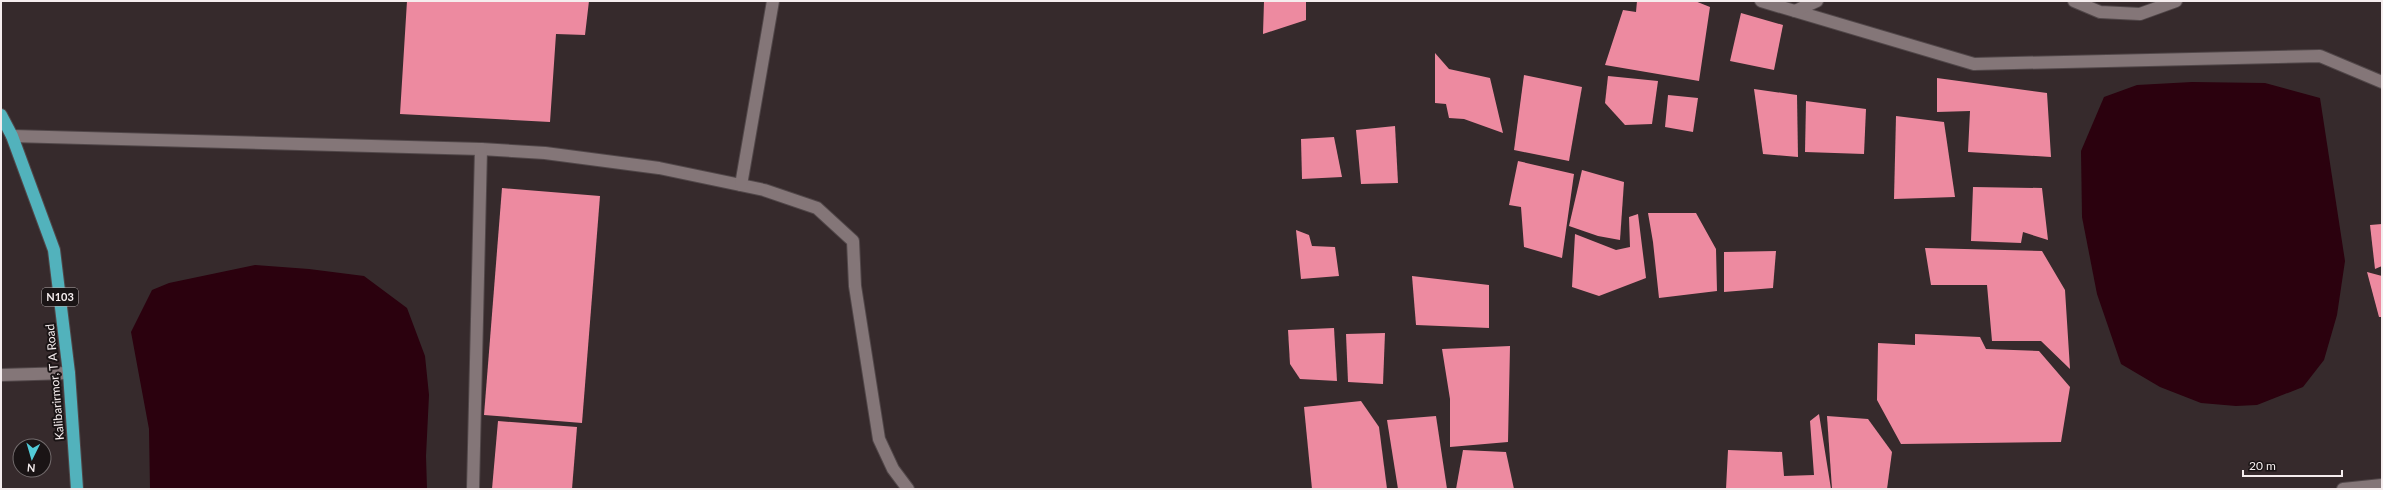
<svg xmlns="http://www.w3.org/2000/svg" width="2383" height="490" font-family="Lato,sans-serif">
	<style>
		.water { fill: #2b010e }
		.building { fill: #ed8aa0 }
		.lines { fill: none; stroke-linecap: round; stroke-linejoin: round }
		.minor-casing { stroke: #514749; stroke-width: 14 }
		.highway-casing { stroke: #514749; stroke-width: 14 }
		.minor { stroke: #847678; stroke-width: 12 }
		.highway { stroke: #52b2bc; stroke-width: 12 }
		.labels { text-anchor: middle; stroke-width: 4; stroke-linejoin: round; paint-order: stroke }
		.shield { fill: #1a1415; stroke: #b3acad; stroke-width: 1 }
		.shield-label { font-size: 11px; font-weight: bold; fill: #f5edee }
		.street-label { font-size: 12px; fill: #f5edee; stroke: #1a1415 }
	</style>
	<rect width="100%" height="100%" fill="#362a2c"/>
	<g class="water">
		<path d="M2192 82 2265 83 2320 98 2345 261 2337 315 2324 360 2303 387 2257 405 2236 406 2201 403 2160 387 2121 364 2097 294 2082 217 2081 151 2104 97 2137 85Z"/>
		<path d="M255 265 309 269 364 276 407 308 425 356 429 395 426 456 427 489H150L149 429 131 332 152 290 169 283Z"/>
	</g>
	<g class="building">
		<path d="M407 1H589L585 35 556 34 550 122 400 114Z"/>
		<path d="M1264 1H1306V20L1263 34Z"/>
		<path d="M1637 1H1695L1710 7 1699 81 1605 65 1623 10 1636 12Z"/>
		<path d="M1741 13 1783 25 1774 70 1730 61Z"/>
		<path d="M1435 53 1449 69 1490 78 1503 133 1464 119 1449 118 1446 104 1435 103Z"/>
		<path d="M1524 75 1582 87 1569 161 1514 150Z"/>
		<path d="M1608 76 1658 81 1652 124 1625 125 1605 103Z"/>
		<path d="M1937 78 2047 93 2051 157 1968 152 1970 111 1937 112Z"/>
		<path d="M1754 89 1797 95 1798 157 1763 154Z"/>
		<path d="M1668 95 1698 98 1693 132 1665 127Z"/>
		<path d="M1806 101 1866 109 1864 154 1805 152Z"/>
		<path d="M1896 116 1944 122 1955 197 1894 199Z"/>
		<path d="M1395 126 1398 183 1361 184 1356 130Z"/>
		<path d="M1334 137 1342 177 1302 179 1301 139Z"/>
		<path d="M1518 161 1574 174 1562 258 1524 247 1521 207 1509 205Z"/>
		<path d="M1582 170 1624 182 1620 240 1598 236 1569 226Z"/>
		<path d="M1973 187 2042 188 2048 240 2023 232 2021 243 1971 241Z"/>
		<path d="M502 188 600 196 582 423 484 415Z"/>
		<path d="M1648 213H1696L1716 249 1717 291 1659 298 1653 242Z"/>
		<path d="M1638 214 1646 278 1599 296 1572 287 1575 234 1616 250 1630 247 1629 217Z"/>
		<path d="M2382 224V266L2375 269 2370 225Z"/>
		<path d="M1296 230 1309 235 1312 246 1335 247 1339 276 1301 279Z"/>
		<path d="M1925 248 2042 251 2065 290 2070 369 2041 341H1992L1987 285H1931Z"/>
		<path d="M1776 251 1773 288 1724 292V252Z"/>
		<path d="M2367 272 2382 276V317H2379Z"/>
		<path d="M1412 276 1489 285V328L1416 325Z"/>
		<path d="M1334 328 1337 381 1300 379 1290 364 1288 330Z"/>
		<path d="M1385 333 1383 384 1348 382 1346 334Z"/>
		<path d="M1915 334 1980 337 1986 349 2039 351 2070 387 2061 442 1901 444 1877 400 1878 343 1915 345Z"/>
		<path d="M1510 346 1508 442 1450 447V399L1442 349Z"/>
		<path d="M1361 401 1379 427 1387 489H1312L1304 407Z"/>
		<path d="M1819 414 1831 489H1726L1728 450 1782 452 1784 476 1814 475 1810 421Z"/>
		<path d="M1436 416 1447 489H1398L1387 420Z"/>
		<path d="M1827 416 1868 419 1892 452 1887 489H1832Z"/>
		<path d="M498 421 577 427 572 489H492Z"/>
		<path d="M1463 450 1506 452 1514 489H1456Z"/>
	</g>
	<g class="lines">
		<defs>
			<g id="minor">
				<path d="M1761 1 1974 64 2320 56 2382 82"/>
				<path d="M2074 1 2100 12 2140 14 2176 1"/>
				<path d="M1795 11 1817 1"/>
				<path d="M12 136 481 149 545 153 659 168 764 190 817 208 853 241 855 286 879 439 893 469 908 489"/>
				<path d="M741 185 773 1"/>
				<path d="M1 375 69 373"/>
				<path d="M473 489 481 149"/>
				<path d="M2343 489 2382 485"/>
			</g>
			<path id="highway" d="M1 115 12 136 54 250 69 373 77 489"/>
		</defs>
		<use href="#minor" class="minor-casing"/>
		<use href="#highway" class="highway-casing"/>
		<use href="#minor" class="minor"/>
		<use href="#highway" class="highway"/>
	</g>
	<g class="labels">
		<rect class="shield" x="42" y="288" width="36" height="18" rx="3"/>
		<g class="shield-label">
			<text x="60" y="301">N103</text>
		</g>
		<g class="street-label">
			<text transform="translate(55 382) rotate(-95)" y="4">Kalibarirmor, T A Road</text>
		</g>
	</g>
	<rect width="2383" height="490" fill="none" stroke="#f5edee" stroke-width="4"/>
	<g transform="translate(32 458) rotate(185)"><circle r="19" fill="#1a1415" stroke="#726b6c"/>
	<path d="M0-3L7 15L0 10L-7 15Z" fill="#52cbd8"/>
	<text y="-6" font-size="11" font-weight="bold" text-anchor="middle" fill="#f5edee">N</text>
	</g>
	<path d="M2243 470v6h99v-6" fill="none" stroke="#f5edee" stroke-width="2"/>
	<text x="2249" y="470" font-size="12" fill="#f5edee" stroke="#1a1415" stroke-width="3" paint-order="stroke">20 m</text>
</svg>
